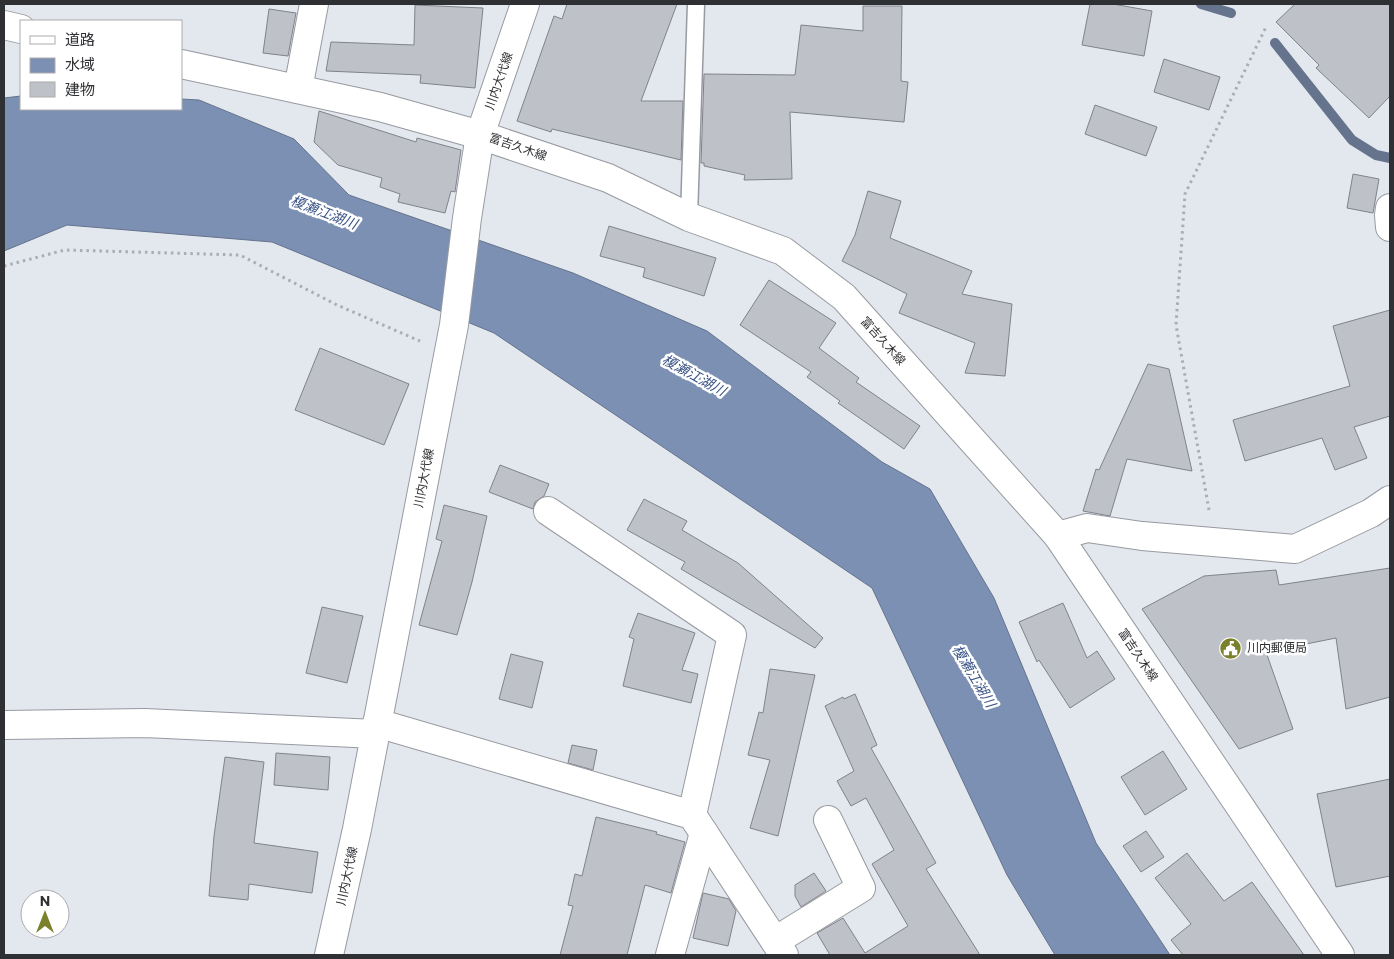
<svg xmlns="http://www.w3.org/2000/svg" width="1394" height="959" font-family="Commissioner,'Noto Sans JP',sans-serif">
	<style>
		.water { fill: #7c90b4; stroke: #65738d }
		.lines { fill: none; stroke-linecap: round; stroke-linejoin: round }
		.stream { stroke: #65738d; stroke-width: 10 }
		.building { fill: #bec1c8; stroke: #808389 }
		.lane-casing { stroke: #979aa0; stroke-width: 19 }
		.street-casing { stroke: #979aa0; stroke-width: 30 }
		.secondary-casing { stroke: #979aa0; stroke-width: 30 }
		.path { stroke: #aaadb2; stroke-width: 3; stroke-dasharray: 2.5 4; stroke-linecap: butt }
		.lane { stroke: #fff; stroke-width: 16 }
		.street { stroke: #fff; stroke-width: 28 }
		.secondary { stroke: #fff; stroke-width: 28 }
		.labels { text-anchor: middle; stroke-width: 5; stroke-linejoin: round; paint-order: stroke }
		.street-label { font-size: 12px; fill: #2f3033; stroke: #fff }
		.poi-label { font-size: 12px; fill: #2f3033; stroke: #fff; text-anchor: start }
		.water-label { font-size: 14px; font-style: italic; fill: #395386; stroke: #fff }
	</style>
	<rect width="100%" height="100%" fill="#e3e7ee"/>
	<path class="water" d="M21 96V109H181V99L199 100 294 139 349 195 573 273 707 331 882 462 930 489 994 598 1096 843 1170 955H1055L1007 875 872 588 494 333 272 242 67 225 4 251V98Z"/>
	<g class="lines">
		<g class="stream">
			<path d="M1201 4 1231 13"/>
			<path d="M1275 43 1352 140 1376 155 1390 158"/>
		</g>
	</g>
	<g class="building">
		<path d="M567 4H677L641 101H683L681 160 552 129 551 132 517 121 554 16 562 19Z"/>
		<path d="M1090 4H1113L1152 11 1144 56 1082 45Z"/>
		<path d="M1295 4H1390V96L1369 118 1316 68 1319 65 1276 22Z"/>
		<path d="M415 5 483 8 475 88 420 83 421 75 326 71 331 42 414 45Z"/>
		<path d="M863 6H902L901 81 908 82 904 122 790 112 792 179 744 180 745 175 704 166V163H701L704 74 795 75 801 25 863 31Z"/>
		<path d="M269 9 296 13 288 56 263 53Z"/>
		<path d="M1164 59 1220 77 1209 110 1154 92Z"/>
		<path d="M1095 105 1157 127 1146 156 1085 134Z"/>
		<path d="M319 111 416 142 417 138 461 150 455 192 451 191 445 213 398 202 400 194 380 187 382 178 338 165 314 142Z"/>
		<path d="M1353 174 1379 179 1373 213 1347 208Z"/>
		<path d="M868 191 901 201 890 238 972 271 962 294 1012 304 1005 376 965 373 975 343 899 313 907 294 842 261 855 235Z"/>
		<path d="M609 226 716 258 704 296 643 277 645 268 600 256Z"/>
		<path d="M769 280 836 323 819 348 859 378 856 382 920 426 904 449 838 403 840 401 807 377 811 372 740 325Z"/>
		<path d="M1390 310V416L1354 427 1367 458 1335 470 1322 438 1245 461 1233 420 1350 386 1333 326Z"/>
		<path d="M320 348 409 384 384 445 295 410Z"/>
		<path d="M1148 364 1169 369 1192 471 1127 459 1110 516 1083 511 1096 469 1099 470Z"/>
		<path d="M500 465 549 484 544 496 535 502 533 509 489 492Z"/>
		<path d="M644 499 687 521 682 530 738 563 823 638 815 648 681 569 685 562 627 530Z"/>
		<path d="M444 505 487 516 472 582 457 635 419 625 442 541 436 539Z"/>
		<path d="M1390 568V697L1346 709 1336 638 1266 652 1293 729 1239 749 1142 609 1204 576 1276 570 1279 585Z"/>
		<path d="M1063 603 1087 658 1097 651 1115 679 1070 708 1039 660 1037 662 1019 622Z"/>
		<path d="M322 607 363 616 347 683 306 673Z"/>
		<path d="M638 613 695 633 682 670 698 674 691 703 623 686 634 639 629 637Z"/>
		<path d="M511 654 543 662 532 708 499 699Z"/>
		<path d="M770 669 815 675 778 836 750 828 770 760 748 755 759 712 763 713Z"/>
		<path d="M855 694 877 745 871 748 936 863 926 869 980 955H830L817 933 843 918 865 953 908 926 872 864 894 850 866 798 851 806 837 781 854 771 825 706 843 697 844 699Z"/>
		<path d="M572 745 597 750 593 770 568 763Z"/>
		<path d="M1163 751 1187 789 1145 815 1121 777Z"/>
		<path d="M276 753 330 757 328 790 274 785Z"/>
		<path d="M225 757 264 762 254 843 318 852 312 893 249 884 248 900 209 896 214 836Z"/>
		<path d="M1390 779V876L1336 887 1317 794Z"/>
		<path d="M596 817 657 832 656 834 685 842 671 893 645 885 627 955H560L573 906 568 905 575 874 582 876Z"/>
		<path d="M1146 831 1164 857 1141 872 1123 846Z"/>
		<path d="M1187 853 1224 901 1252 882 1304 955H1183L1171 940 1191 924 1155 878Z"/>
		<path d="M814 873 826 891 801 907 795 896V885Z"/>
		<path d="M703 893 729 899 736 911 728 946 693 938Z"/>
	</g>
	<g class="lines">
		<defs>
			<path id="lane" d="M689 217 696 4"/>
			<g id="street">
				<path d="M298 89 314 4"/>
				<path d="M1390 208 1389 215 1390 227"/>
				<path d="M548 511 732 635 692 815"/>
				<path d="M1058 536 1087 528 1142 536 1295 549 1371 513 1390 500"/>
				<path d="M377 723 692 815 784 955"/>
				<path d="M4 725 145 723 375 734"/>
				<path d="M775 941 861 888 828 820"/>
				<path d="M670 955 704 833"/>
			</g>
			<g id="secondary">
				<path d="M4 25 21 29"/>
				<path d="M181 64 380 107 480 135 608 178 689 217 783 251 844 297 1058 536 1340 955"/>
				<path d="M329 955 357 829 454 325 467 218 480 135 525 4"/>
			</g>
		</defs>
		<use href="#lane" class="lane-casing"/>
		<use href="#street" class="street-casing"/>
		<use href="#secondary" class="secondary-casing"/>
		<g class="path">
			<path d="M4 266 65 250 240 255 337 305 420 341"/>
			<path d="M1209 510 1176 325 1185 194 1266 27"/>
		</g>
		<use href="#lane" class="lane"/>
		<use href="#street" class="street"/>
		<use href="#secondary" class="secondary"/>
	</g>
	<defs>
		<symbol id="civic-disc" viewBox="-11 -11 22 22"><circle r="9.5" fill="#7b802a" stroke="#fff"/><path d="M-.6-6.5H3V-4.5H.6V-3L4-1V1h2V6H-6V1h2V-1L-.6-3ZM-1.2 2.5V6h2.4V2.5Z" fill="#fff"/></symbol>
	</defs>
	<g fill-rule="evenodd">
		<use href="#civic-disc" x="1218" y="636" width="25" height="25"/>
	</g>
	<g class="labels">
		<g class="street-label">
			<text transform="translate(499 81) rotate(-71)" y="4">川内大代線</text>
			<text transform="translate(518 147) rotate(19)" y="4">富吉久木線</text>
			<text transform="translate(883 341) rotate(48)" y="4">富吉久木線</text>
			<text transform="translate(424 478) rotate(-79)" y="4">川内大代線</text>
			<text transform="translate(1138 655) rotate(56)" y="4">富吉久木線</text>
			<text transform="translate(347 876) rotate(-78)" y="4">川内大代線</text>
		</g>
		<g class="poi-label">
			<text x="1247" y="652">川内郵便局</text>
		</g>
		<g class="water-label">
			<text transform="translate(324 212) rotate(21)" y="5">榎瀬江湖川</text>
			<text transform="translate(694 375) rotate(29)" y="5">榎瀬江湖川</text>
			<text transform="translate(974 676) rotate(59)" y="5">榎瀬江湖川</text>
		</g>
	</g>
	<rect width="1394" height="959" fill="none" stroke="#2f3033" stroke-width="10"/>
	<rect x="20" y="20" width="162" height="90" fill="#ffffff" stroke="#acacad"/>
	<rect x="30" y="36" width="25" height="8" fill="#ffffff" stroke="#acacad"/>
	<text x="65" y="45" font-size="15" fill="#2f3033">道路</text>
	<rect x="30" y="58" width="25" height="15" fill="#7c90b4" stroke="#acacad"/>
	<text x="65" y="70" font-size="15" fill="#2f3033">水域</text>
	<rect x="30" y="82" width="25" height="15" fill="#bec1c8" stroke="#acacad"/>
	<text x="65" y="95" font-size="15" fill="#2f3033">建物</text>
	<g transform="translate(45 914)"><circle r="24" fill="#ffffff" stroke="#acacad"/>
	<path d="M0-4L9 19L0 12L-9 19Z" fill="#7b802a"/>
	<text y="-8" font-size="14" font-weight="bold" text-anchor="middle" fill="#2f3033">N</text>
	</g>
</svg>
